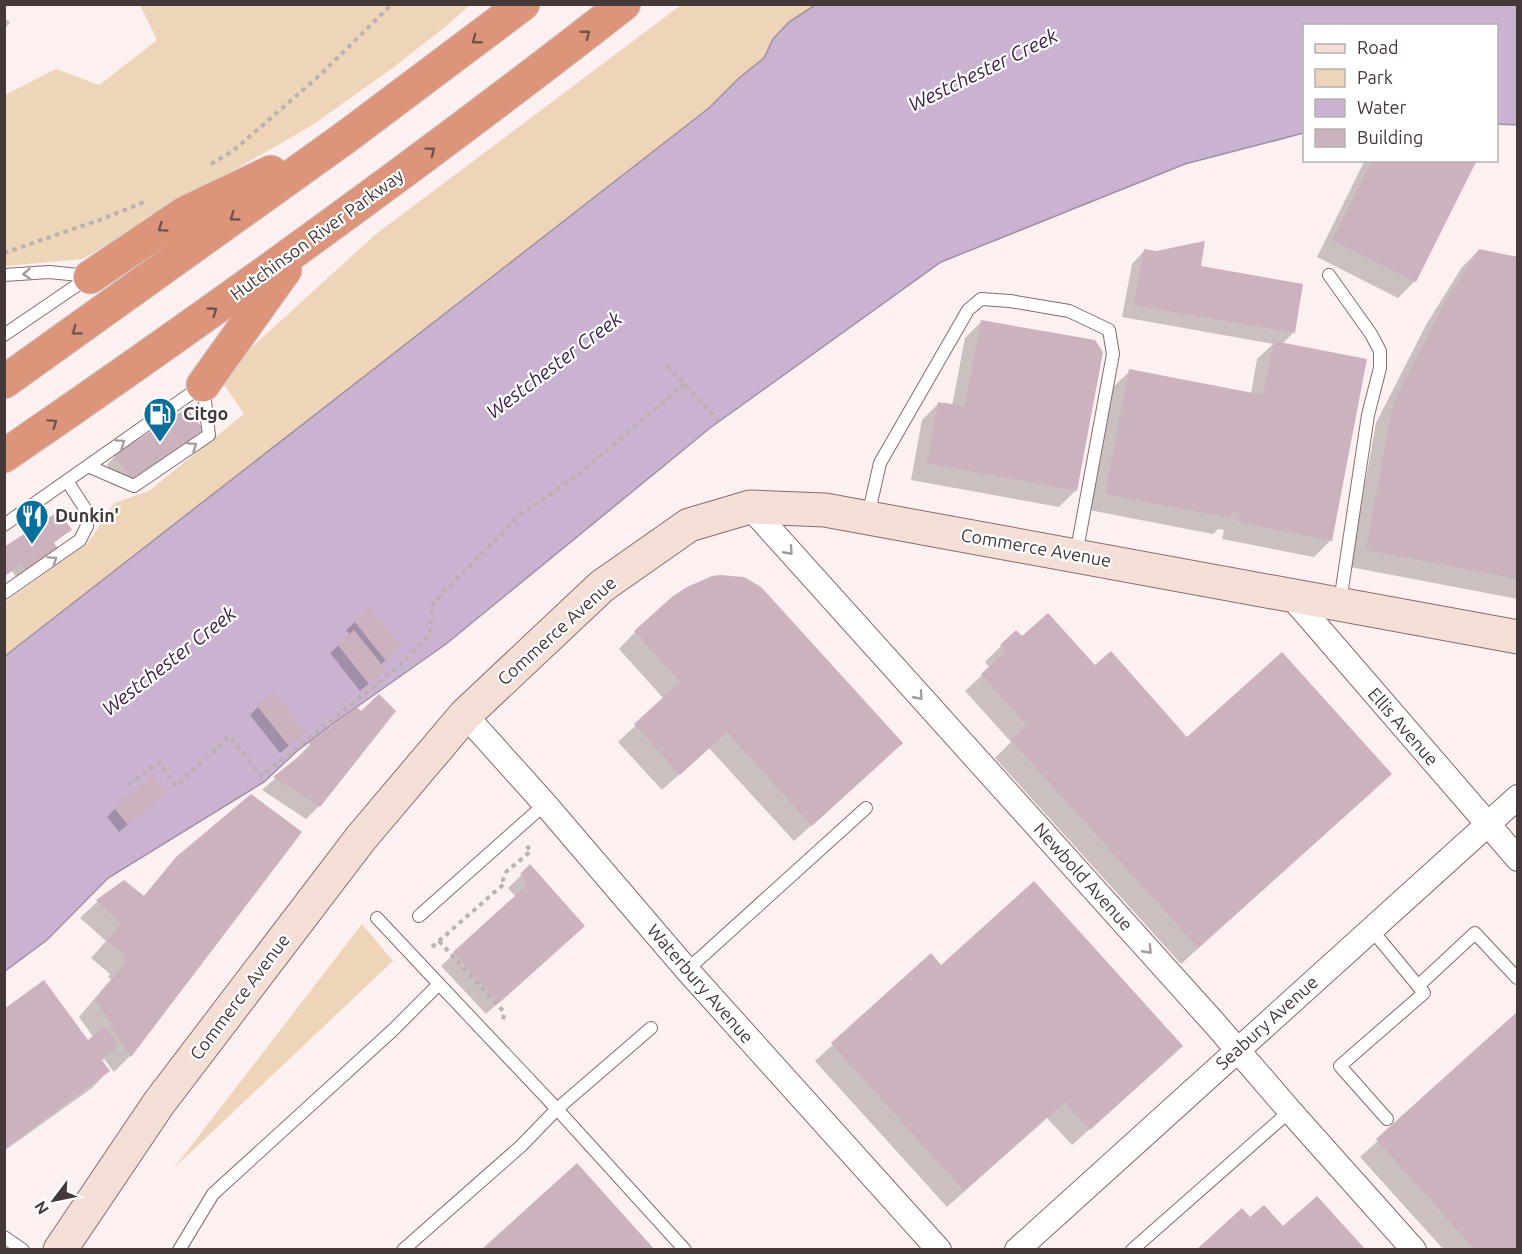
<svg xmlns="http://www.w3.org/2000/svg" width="1522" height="1254" font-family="Ubuntu,sans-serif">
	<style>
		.green { fill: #eed5ba }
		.water { fill: #cab3d1; stroke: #a28ea3; stroke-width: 1.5 }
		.shadow { fill: #0003 }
		.building { fill: #ccb1be }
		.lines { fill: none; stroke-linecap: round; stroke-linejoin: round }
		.service-casing { stroke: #876b6d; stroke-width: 14 }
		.minor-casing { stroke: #876b6d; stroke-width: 26 }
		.secondary-casing { stroke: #876b6d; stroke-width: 35 }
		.motorway-casing { stroke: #d2cfcf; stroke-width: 35 }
		.path { stroke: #bdb0b1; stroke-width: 4; stroke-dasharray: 4.5 4.5; stroke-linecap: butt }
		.service { stroke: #fff; stroke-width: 12 }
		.minor { stroke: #fff; stroke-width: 24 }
		.secondary { stroke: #f4dfd7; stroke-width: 33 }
		.motorway { stroke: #dc947a; stroke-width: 33 }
		.oneway { stroke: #72544c }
		.oneway2 { stroke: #a29c9c }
		.labels { text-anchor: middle; stroke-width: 4.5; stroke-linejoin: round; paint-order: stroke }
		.street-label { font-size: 18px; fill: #453839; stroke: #fff }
		.poi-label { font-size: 18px; font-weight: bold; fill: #453839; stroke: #fff; text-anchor: start }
		.water-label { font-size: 20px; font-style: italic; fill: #41224a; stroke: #fff }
	</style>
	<rect width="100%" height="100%" fill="#fdf0f1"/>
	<g class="green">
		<path d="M140 5H470L445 27 394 67 311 126 159 213 83 259 5 266V95L56 69 99 85 157 40Z"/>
		<path d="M681 5H815L789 22 773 39 764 58 739 78 709 108 5 656V602L88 543 114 503 149 491 244 414 219 377 376 234Z"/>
		<path d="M362 924 393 961 174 1168Z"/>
	</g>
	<path class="water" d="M815 5H1517V125L1497 124 1496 26H1304V133L1185 164 941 262 710 428 446 644 334 723 297 751 264 782 108 878 47 940 5 971V656L709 108 739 78 764 58 773 39 789 22Z"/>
	<g class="shadow">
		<path d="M4 18 10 22 4 30Z"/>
		<path d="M1365 160H1475L1415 281 1398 298 1317 257Z"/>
		<path d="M1479 250 1518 258V599L1350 567 1376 423 1426 325 1462 267Z"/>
		<path d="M1144 251 1199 267 1293 333 1282 344 1331 540 1314 557 1222 539 1224 530 1218 529 1213 534 1089 510 1113 387 1130 371 1251 394 1257 359 1273 344 1122 317 1132 264Z"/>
		<path d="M982 321 1076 490 1059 507 911 480 922 420 939 403 952 406 965 338Z"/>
		<path d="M202 430 194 438 122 486 107 465 115 456Z"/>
		<path d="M70 530 53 544 56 548 46 558 17 578 12 571 4 577V549Z"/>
		<path d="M370 609 392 655 380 665 375 678 360 691 330 653 350 635 346 630Z"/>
		<path d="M635 632 885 759 794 841 709 748 662 790 618 742 664 699 619 649Z"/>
		<path d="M1022 639 1187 739 1373 791 1181 964 995 758 1011 742 965 691 990 668 985 662 1001 646Z"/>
		<path d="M258 707 296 740 280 753 250 715Z"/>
		<path d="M357 709 361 713 394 711 319 806 306 819 262 790 299 758 298 757 310 744Z"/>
		<path d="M157 800 119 832 107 817 115 809Z"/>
		<path d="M300 833 130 1056 114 1072 104 1059 102 1061 108 1071 92 1088 4 1151V1011L88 1042 94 1038 79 1017 111 979 108 977 110 974 91 958 106 941 80 918 97 902 124 882 143 897 177 859Z"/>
		<path d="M530 867 570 938 486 1014 441 966 516 897 508 888Z"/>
		<path d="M931 955 941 967 1164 1063 1072 1145 1047 1118 947 1207 815 1061Z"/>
		<path d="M1518 1013V1250H1444L1360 1157Z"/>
	</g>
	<g class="building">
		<path d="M1372 160H1477L1416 282 1332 240Z"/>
		<path d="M1205 241 1201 266 1303 284 1295 333 1134 305 1144 249 1156 251Z"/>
		<path d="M1479 249 1518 257V579L1366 550 1393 404 1443 306Z"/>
		<path d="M981 320 1095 340 1103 352 1077 491 927 463 938 402 965 406Z"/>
		<path d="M1274 341 1367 359 1332 541 1238 522 1240 514 1232 512 1231 518 1105 494 1129 369 1263 395Z"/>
		<path d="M187 408 204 430 131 479 114 455Z"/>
		<path d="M59 511 72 530 53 542 58 548 26 570 21 564 4 576V547Z"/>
		<path d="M720 575 744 577 761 587 903 743 812 826 727 732 680 775 634 724 680 682 634 631 673 596 687 587 712 576Z"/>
		<path d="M370 607 402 647 386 661 354 621Z"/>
		<path d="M1048 613 1095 665 1111 651 1187 737 1282 652 1392 774 1198 948 1011 740 1027 726 981 674 1006 651 1000 645 1016 630 1022 636Z"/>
		<path d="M354 630 386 670 369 684 337 644Z"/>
		<path d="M274 692 306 732 289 746 257 706Z"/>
		<path d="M379 694 396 711 320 807 273 777 312 746 309 743 357 707 361 711Z"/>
		<path d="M153 775 167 792 128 825 114 808Z"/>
		<path d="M251 794 302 832 131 1057 110 1026 112 1024 95 1000 126 962 123 959 126 956 107 941 121 923 96 900 124 880 144 896 176 857Z"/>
		<path d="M530 864 585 926 499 1003 453 952 528 884 520 874Z"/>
		<path d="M1034 881 1183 1046 1090 1130 1065 1102 964 1191 831 1043 931 953 941 965Z"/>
		<path d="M44 980 88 1040 105 1027 119 1046 101 1059 110 1071 4 1149V1009Z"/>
		<path d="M1518 1011V1250H1475L1376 1139Z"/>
		<path d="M577 1163 655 1250H481Z"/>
		<path d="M1317 1196 1366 1250H1196L1242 1208 1250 1217 1264 1205 1283 1226Z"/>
	</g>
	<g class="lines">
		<defs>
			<g id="service">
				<path d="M4 275 49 272 89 276"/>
				<path d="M1329 275 1371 334 1380 351V368L1368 415 1340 602"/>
				<path d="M4 335 89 277"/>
				<path d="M868 516 880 463 968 310 981 299 1010 301 1069 311 1109 330 1113 354 1076 555"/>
				<path d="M4 525 203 385 209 435 134 486 88 466"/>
				<path d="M4 593 80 540 87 526 84 507 67 481"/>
				<path d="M419 916 545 804"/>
				<path d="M1371 929 1424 993 1340 1066 1387 1119"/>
				<path d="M687 970 866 808"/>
				<path d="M439 984 557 1109 685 1250"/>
				<path d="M1418 986 1475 933 1517 978"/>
				<path d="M4 1237 23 1250"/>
				<path d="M179 1250 213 1194 393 1030 439 984 377 918"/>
				<path d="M403 1250 521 1146 557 1109 651 1028"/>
				<path d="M1132 1250 1290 1111"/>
			</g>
			<g id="minor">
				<path d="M750 507 1216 1025 1290 1111 1414 1250"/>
				<path d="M1289 594 1518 859"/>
				<path d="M465 715 545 804 687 970 939 1250"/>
				<path d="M1017 1250 1518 797"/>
			</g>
			<path id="secondary" d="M60 1250 159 1103 361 838 465 715 602 586 689 525 750 507 825 510 1518 637"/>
			<g id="motorway">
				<path d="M90 277 185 213 271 172"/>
				<path d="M4 382 346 137 523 4"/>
				<path d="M203 385 285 270"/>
				<path d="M4 456C215 311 422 162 624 4"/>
			</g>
		</defs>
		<use href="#service" class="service-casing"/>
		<use href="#minor" class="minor-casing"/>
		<use href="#secondary" class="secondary-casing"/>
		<use href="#motorway" class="motorway-casing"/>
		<g class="path">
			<path d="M211 164 233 151 319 76 392 4"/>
			<path d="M4 253 105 218 144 202"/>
			<path d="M667 366 719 421"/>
			<path d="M128 785 159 762 176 786 229 736 262 776 399 666 429 636 433 603 521 514 576 476 685 384"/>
			<path d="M439 941 504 1012 503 1023"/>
			<path d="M432 947 505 883 503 880 506 872 531 851 526 845"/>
		</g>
		<use href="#service" class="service"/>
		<use href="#minor" class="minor"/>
		<use href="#secondary" class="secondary"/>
		<use href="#motorway" class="motorway"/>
	</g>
	<defs><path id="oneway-chevron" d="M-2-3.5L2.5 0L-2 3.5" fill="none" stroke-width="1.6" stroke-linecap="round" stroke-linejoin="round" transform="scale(1.5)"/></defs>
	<g class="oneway">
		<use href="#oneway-chevron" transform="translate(586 34) rotate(-38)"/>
		<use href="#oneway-chevron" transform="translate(476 40) rotate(142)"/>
		<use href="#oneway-chevron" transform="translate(431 151) rotate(-37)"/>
		<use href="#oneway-chevron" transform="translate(234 217) rotate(144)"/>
		<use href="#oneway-chevron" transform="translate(162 228) rotate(146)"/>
		<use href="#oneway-chevron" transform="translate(213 311) rotate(-36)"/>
		<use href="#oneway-chevron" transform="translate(76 331) rotate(144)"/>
		<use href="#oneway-chevron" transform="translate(53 423) rotate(-35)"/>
	</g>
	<g class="oneway2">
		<use href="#oneway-chevron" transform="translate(27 274) rotate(176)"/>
		<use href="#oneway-chevron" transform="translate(121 443) rotate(-35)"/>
		<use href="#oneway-chevron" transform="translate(193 446) rotate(-34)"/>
		<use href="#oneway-chevron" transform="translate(789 551) rotate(48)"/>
		<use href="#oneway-chevron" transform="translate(53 560) rotate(-35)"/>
		<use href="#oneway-chevron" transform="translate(919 696) rotate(48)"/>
		<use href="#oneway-chevron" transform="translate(1148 950) rotate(48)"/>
	</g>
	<defs>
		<symbol id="fuel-pin" viewBox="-11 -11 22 30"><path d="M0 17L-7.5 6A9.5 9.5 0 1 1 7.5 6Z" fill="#086e9b" stroke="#fff"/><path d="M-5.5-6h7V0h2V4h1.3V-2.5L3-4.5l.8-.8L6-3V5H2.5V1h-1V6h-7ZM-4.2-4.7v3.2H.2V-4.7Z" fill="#fff"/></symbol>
		<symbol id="restaurant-pin" viewBox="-11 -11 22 30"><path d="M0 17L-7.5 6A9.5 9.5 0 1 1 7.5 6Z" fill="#086e9b" stroke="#fff"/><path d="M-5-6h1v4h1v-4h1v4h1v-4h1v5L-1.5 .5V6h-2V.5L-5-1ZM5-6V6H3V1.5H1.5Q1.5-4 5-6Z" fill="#fff"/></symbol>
	</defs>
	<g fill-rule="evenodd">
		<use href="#fuel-pin" x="141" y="395" width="38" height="52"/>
		<use href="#restaurant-pin" x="13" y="497" width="38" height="52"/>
	</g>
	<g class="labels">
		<g class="street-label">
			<text transform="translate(317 235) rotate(-36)" y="6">Hutchinson River Parkway</text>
			<text transform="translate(1036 548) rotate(10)" y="6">Commerce Avenue</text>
			<text transform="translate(557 631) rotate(-42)" y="6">Commerce Avenue</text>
			<text transform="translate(1403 727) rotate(49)" y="6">Ellis Avenue</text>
			<text transform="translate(1083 877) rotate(48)" y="6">Newbold Avenue</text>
			<text transform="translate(700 984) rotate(49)" y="6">Waterbury Avenue</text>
			<text transform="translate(240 997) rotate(-53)" y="6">Commerce Avenue</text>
			<text transform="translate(1267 1023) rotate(-42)" y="6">Seabury Avenue</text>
		</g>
		<g class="poi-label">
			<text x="183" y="420">Citgo</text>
			<text x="55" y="522">Dunkin'</text>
		</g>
		<g class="water-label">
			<text transform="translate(983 70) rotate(-26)" y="7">Westchester Creek</text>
			<text transform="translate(554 365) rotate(-37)" y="7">Westchester Creek</text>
			<text transform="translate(169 661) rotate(-38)" y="7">Westchester Creek</text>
		</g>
	</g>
	<rect width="1522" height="1254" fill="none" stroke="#453839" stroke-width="12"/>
	<rect x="1303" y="24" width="195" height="138" fill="#ffffff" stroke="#b5afb0" stroke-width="1.5"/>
	<rect x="1315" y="44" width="30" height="9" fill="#f4dfd7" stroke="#b5afb0" stroke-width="1.5"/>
	<text x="1357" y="54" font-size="18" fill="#453839">Road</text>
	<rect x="1315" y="69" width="30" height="18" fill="#eed5ba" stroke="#b5afb0" stroke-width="1.5"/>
	<text x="1357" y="84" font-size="18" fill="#453839">Park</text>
	<rect x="1315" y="99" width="30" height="18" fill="#cab3d1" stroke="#b5afb0" stroke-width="1.5"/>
	<text x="1357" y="114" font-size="18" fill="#453839">Water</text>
	<rect x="1315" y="129" width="30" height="18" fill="#ccb1be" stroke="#b5afb0" stroke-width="1.5"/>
	<text x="1357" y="144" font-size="18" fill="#453839">Building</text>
	<g transform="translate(54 1200) rotate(238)" stroke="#ffffff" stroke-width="4.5" paint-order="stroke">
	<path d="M0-4.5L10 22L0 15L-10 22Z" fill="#453839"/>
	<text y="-9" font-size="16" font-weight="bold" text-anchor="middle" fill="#453839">N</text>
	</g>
</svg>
